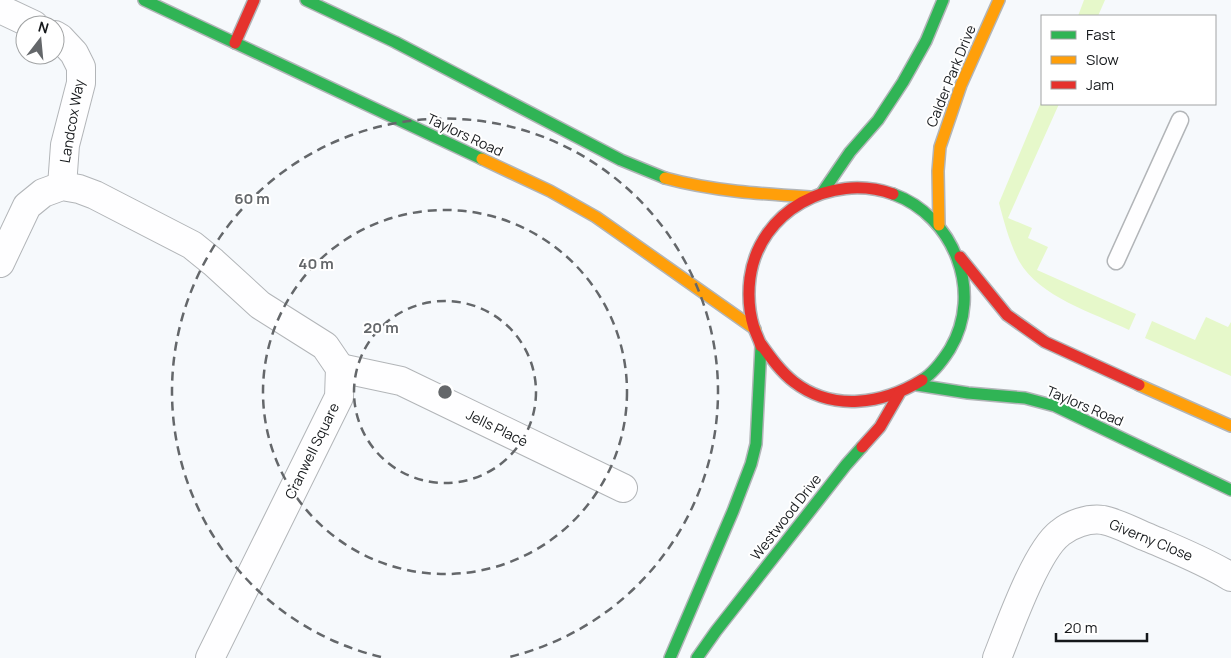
<svg xmlns="http://www.w3.org/2000/svg" width="1231" height="658" font-family="Manrope,sans-serif">
	<style>
		.green { fill: #e6f8ca }
		.lines { fill: none; stroke-linecap: round; stroke-linejoin: round }
		.lane-casing { stroke: #b2b5b8; stroke-width: 19 }
		.street-casing { stroke: #b2b5b8; stroke-width: 30 }
		.fast-casing { stroke: #b2b5b8; stroke-width: 14 }
		.slow-casing { stroke: #b2b5b8; stroke-width: 14 }
		.jam-casing { stroke: #b2b5b8; stroke-width: 14 }
		.lane { stroke: #fefeff; stroke-width: 16 }
		.street { stroke: #fefeff; stroke-width: 28 }
		.fast { stroke: #30b455; stroke-width: 11 }
		.slow { stroke: #ff9f0a; stroke-width: 11 }
		.jam { stroke: #e5322d; stroke-width: 11 }
		.ring { fill: none; stroke: #64676a; stroke-width: 2.5; stroke-dasharray: 9 6 }
		.labels { text-anchor: middle; stroke-width: 4; stroke-linejoin: round; paint-order: stroke }
		.street-label { font-size: 14px; fill: #15181b; stroke: #fff }
		.centre { fill: #64676a; stroke: #fff; stroke-width: 2.5 }
		.ring-label { font-size: 15px; text-anchor: middle; font-weight: bold; fill: #64676a; stroke: #fff; stroke-width: 4; stroke-linejoin: round; paint-order: stroke }
	</style>
	<rect width="100%" height="100%" fill="#f6f9fc"/>
	<g class="green">
		<path d="M1084 0H1105L1098 16H1078Z"/>
		<path d="M1042 100V104H1059L1008 218 1032 228 1028 238 1048 247 1037 270 1136 314 1129 330C1094 313 1039 297 1019 261 1010 244 1004 222 999 203Z"/>
		<path d="M1206 317 1228 327 1231 322V376L1145 338 1152 321 1195 340Z"/>
	</g>
	<g class="lines">
		<defs>
			<path id="lane" d="M1116 261 1180 120"/>
			<g id="street">
				<path d="M0 9 34 25"/>
				<path d="M55 35 60 38 74 53 81 67V83L65 145 62 186"/>
				<path d="M0 263 27 206 43 193 62 186 79 189 95 195 192 245 213 262 260 305 325 346 340 368 339 397 210 658"/>
				<path d="M340 368 401 381 623 488"/>
				<path d="M997 658C1009 628 1036 551 1060 533 1071 524 1088 518 1103 520 1118 523 1134 532 1149 538 1177 550 1205 561 1231 577"/>
			</g>
			<g id="fast">
				<path d="M144 0 482 159"/>
				<path d="M306 0 395 42 621 160 665 178"/>
				<path d="M822 193 850 152 878 120 903 82 926 41 943 0"/>
				<path d="M893 194C954 216 984 292 950 349 943 360 934 373 922 380"/>
				<path d="M917 385 968 393 1025 398 1055 406 1231 490"/>
				<path d="M670 658 733 511 751 464 756 444 761 346"/>
				<path d="M697 658 716 631 846 465 862 447"/>
			</g>
			<g id="slow">
				<path d="M482 159 550 191 596 217 755 329"/>
				<path d="M665 178C712 191 762 194 811 197"/>
				<path d="M939 225 938 171 940 147 961 85 999 0"/>
				<path d="M1139 385 1231 426"/>
			</g>
			<g id="jam">
				<path d="M235 43 254 0"/>
				<path d="M960 257 1007 315 1045 342 1139 385"/>
				<path d="M761 344C771 358 781 372 794 382 833 412 883 404 922 380"/>
				<path d="M761 346C759 339 756 334 754 328 749 312 748 294 750 278 759 211 831 172 893 194"/>
				<path d="M862 447 880 427 899 394"/>
			</g>
		</defs>
		<use href="#lane" class="lane-casing"/>
		<use href="#street" class="street-casing"/>
		<use href="#fast" class="fast-casing"/>
		<use href="#slow" class="slow-casing"/>
		<use href="#jam" class="jam-casing"/>
		<use href="#lane" class="lane"/>
		<use href="#street" class="street"/>
		<use href="#fast" class="fast"/>
		<use href="#slow" class="slow"/>
		<use href="#jam" class="jam"/>
	</g>
	<g class="ring">
		<circle cx="445" cy="392" r="91"/>
		<circle cx="445" cy="392" r="182"/>
		<path d="M381 657A273 273 0 1 1 509 657"/>
	</g>
	<g class="labels">
		<g class="street-label">
			<text transform="translate(951 76) rotate(-68)" y="5">Calder Park Drive</text>
			<text transform="translate(72 121) rotate(-80)" y="5">Landcox Way</text>
			<text transform="translate(465 135) rotate(25)" y="5">Taylors Road</text>
			<text transform="translate(1085 406) rotate(23)" y="5">Taylors Road</text>
			<text transform="translate(497 428) rotate(26)" y="5">Jells Place</text>
			<text transform="translate(312 451) rotate(-64)" y="5">Cranwell Square</text>
			<text transform="translate(786 517) rotate(-52)" y="5">Westwood Drive</text>
			<text transform="translate(1151 540) rotate(22)" y="5">Giverny Close</text>
		</g>
	</g>
	<circle cx="445" cy="392" r="8" class="centre"/>
	<g class="ring-label">
		<text x="252" y="204">60 m</text>
		<text x="316" y="269">40 m</text>
		<text x="381" y="333">20 m</text>
	</g>
	<rect x="1041" y="15" width="175" height="90" fill="#ffffff" stroke="#a1a3a4"/>
	<rect x="1051" y="31" width="25" height="8" fill="#30b455" stroke="#a1a3a4"/>
	<text x="1086" y="40" font-size="15" fill="#15181b">Fast</text>
	<rect x="1051" y="56" width="25" height="8" fill="#ff9f0a" stroke="#a1a3a4"/>
	<text x="1086" y="65" font-size="15" fill="#15181b">Slow</text>
	<rect x="1051" y="81" width="25" height="8" fill="#e5322d" stroke="#a1a3a4"/>
	<text x="1086" y="90" font-size="15" fill="#15181b">Jam</text>
	<g transform="translate(40 40) rotate(16)"><circle r="24" fill="#ffffff" stroke="#a1a3a4"/>
	<path d="M0-4L9 19L0 12L-9 19Z" fill="#64676a"/>
	<text y="-8" font-size="14" font-weight="bold" text-anchor="middle" fill="#15181b">N</text>
	</g>
	<path d="M1056 633v8h91v-8" fill="none" stroke="#15181b" stroke-width="2.5"/>
	<text x="1064" y="633" font-size="15" fill="#15181b" stroke="#ffffff" stroke-width="4" paint-order="stroke">20 m</text>
</svg>
